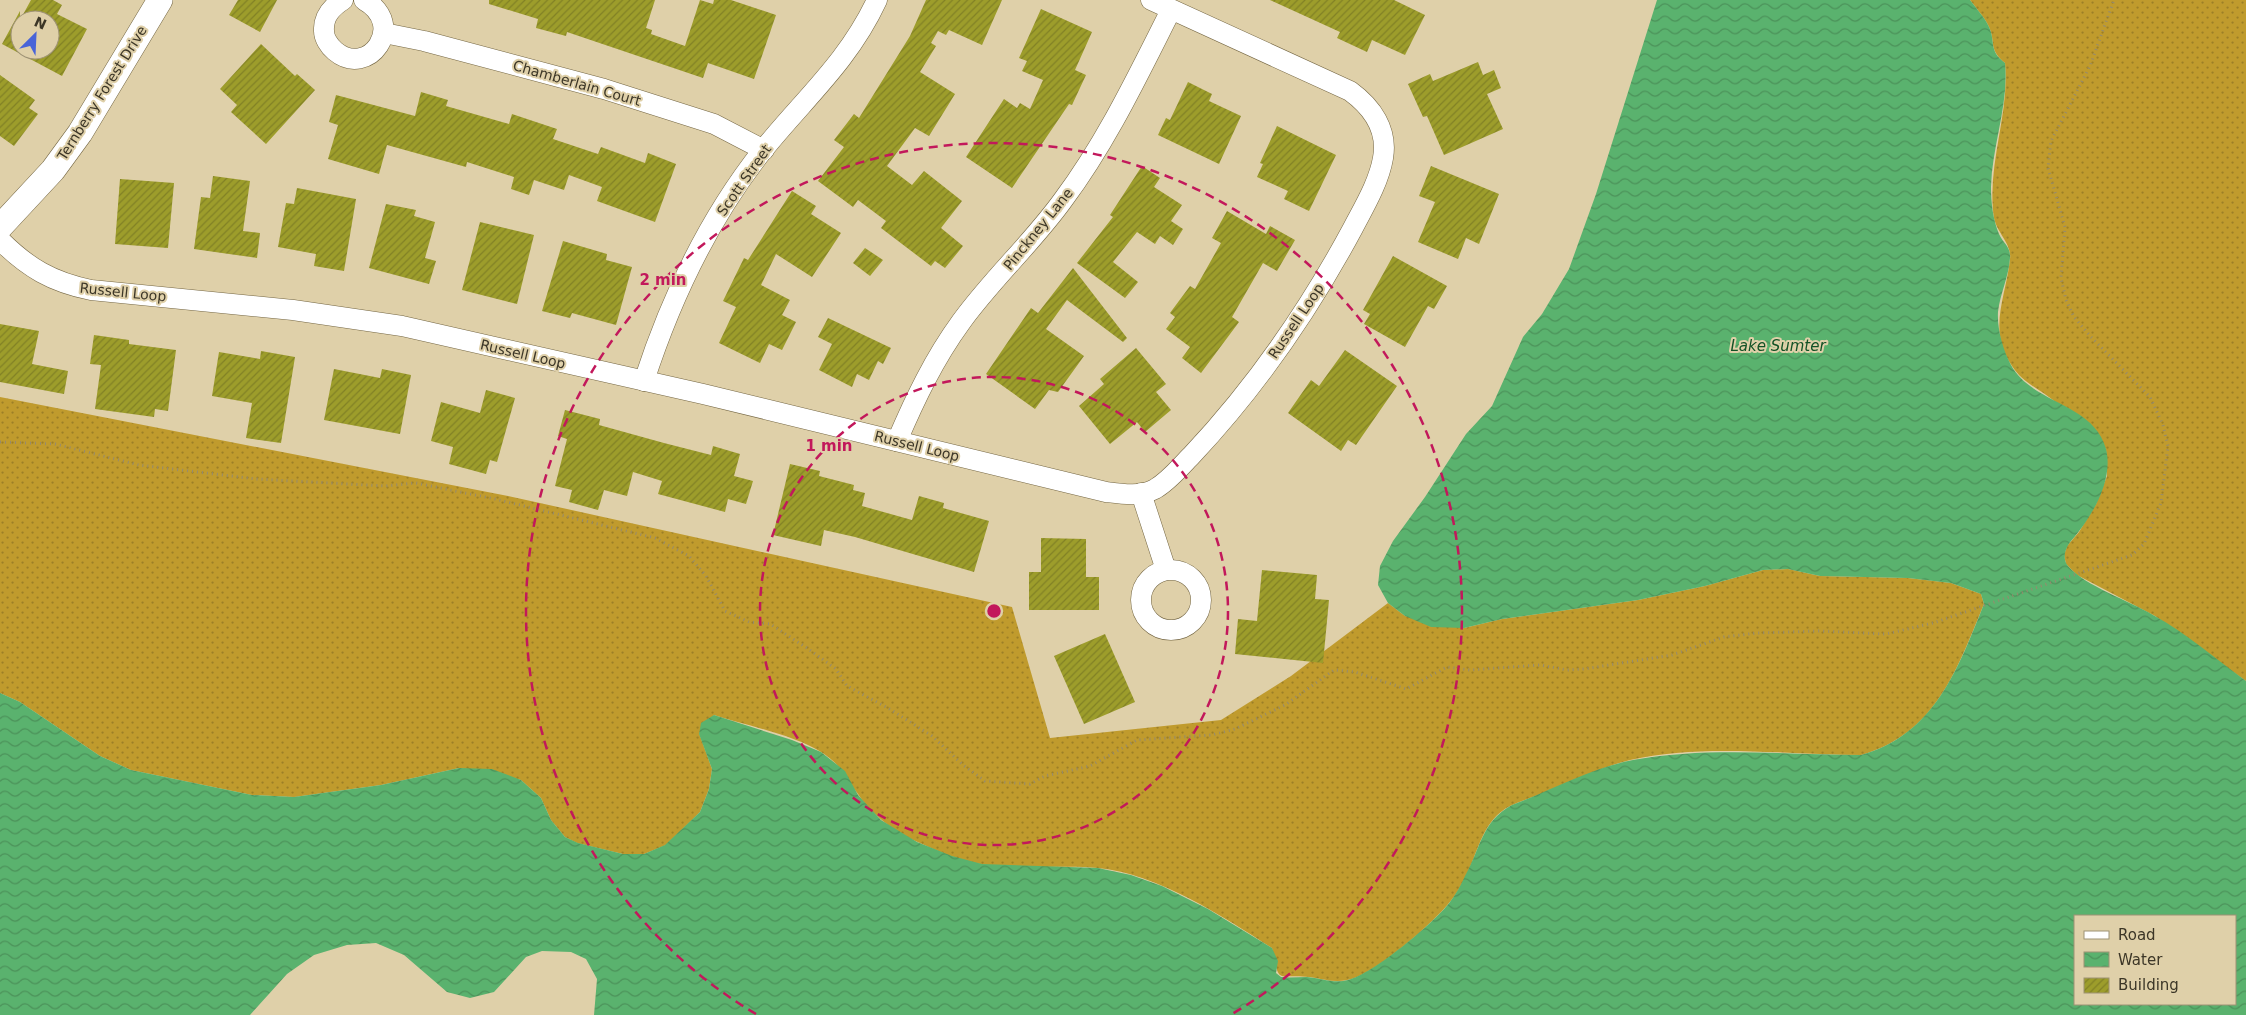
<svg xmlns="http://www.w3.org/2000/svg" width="2246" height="1015" font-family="'DejaVu Sans',sans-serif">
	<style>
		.grass { fill: url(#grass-dots) }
		.water { fill: url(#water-waves); fill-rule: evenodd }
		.building { fill: url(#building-hatch) }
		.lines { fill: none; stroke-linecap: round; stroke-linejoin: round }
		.minor-casing { stroke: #746643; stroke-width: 21 }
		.tertiary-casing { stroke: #746643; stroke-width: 26 }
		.path { stroke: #968b6e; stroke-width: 3; stroke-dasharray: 1 4; stroke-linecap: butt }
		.minor { stroke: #fff; stroke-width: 20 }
		.tertiary { stroke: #fff; stroke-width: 25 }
		.ring { fill: none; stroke: #c2185b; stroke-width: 2.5; stroke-dasharray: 9 6 }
		.labels { text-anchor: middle; stroke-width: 4; stroke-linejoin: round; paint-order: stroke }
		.street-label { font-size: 14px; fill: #3c3627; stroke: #dfd0a9 }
		.water-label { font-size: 15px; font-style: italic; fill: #125226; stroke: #dfd0a9 }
		.centre { fill: #c2185b; stroke: #dfd0a9; stroke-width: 2.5 }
		.ring-label { font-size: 15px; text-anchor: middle; font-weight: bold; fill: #c2185b; stroke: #dfd0a9; stroke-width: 4; stroke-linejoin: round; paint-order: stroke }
	</style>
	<defs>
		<pattern id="grass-dots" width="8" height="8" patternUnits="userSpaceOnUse" patternTransform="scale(1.25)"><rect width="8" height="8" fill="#c09b2d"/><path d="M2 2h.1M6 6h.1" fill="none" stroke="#9d7f26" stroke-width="1.8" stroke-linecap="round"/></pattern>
		<pattern id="water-waves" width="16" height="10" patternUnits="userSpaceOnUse" patternTransform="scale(1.25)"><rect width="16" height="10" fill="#5ab26e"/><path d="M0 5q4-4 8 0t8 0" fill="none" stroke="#4c925a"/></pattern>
		<pattern id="building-hatch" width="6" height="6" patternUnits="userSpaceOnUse" patternTransform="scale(1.25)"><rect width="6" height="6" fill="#9d9d2b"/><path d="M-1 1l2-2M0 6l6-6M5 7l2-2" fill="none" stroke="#818125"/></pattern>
	</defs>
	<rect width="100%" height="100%" fill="#dfd0a9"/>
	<g class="grass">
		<path d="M1970 0H2246V681L2155 616 2077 575 2066 564 2064 555 2067 546 2079 532 2096 504 2107 476 2106 449C2088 433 2071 415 2053 400 2039 389 2022 382 2012 366 1987 329 2006 298 2010 259 2012 244 1997 233 1994 218 1986 165 2010 115 2005 63 1988 49 1996 42 1989 27 1985 18 1976 8 1970 0Z"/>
		<path d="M0 397 508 496 1012 607 1050 738 1221 720 1291 676 1388 603 1405 616 1464 628 1502 619 1638 600 1705 586 1763 570 1788 569 1820 576 1908 578 1951 583 1981 594 1984 604C1957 669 1936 734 1861 755 1787 755 1702 743 1630 760 1601 767 1576 780 1549 791 1536 796 1523 800 1510 806 1483 820 1479 849 1467 874 1462 884 1456 895 1449 903 1432 924 1373 976 1347 980 1335 983 1322 979 1310 977 1276 973 1280 987 1272 948 1222 916 1158 874 1098 868 1061 864 1017 871 980 864 959 860 939 852 920 843 896 833 872 815 858 794 845 777 841 764 821 752 794 735 745 725 714 715L699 733 712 769 709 789 700 812 666 845 644 854H623L577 843 565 837 551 820 541 798 521 780 459 768 381 785 294 797 252 795 131 770 100 756 20 702 0 693Z"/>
	</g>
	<path class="water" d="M1657 0H1970C1976 8 1985 18 1989 27 1996 42 1988 50 2005 63 2009 105 1992 145 1991 187 1991 202 1993 220 1999 234 2003 243 2011 247 2010 258 2009 276 2000 294 1998 312 1997 329 2003 350 2011 365 2032 404 2094 403 2106 449 2114 481 2091 518 2071 541 2065 548 2062 559 2068 566 2085 586 2130 601 2153 615 2186 633 2216 659 2246 681V1015H594L597 979 586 959 571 952 542 951 526 957 494 992 470 998 447 992 404 955 376 943 347 945 314 955 287 974 250 1015H0V693L20 702 100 756 131 770 252 795 294 797 381 785 459 768 492 769 521 780 541 798 551 820 565 837 578 843 623 854H644L665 845 700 812 709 789 712 769 699 734 701 723 714 715 792 740 821 752 845 771 858 795 881 820 917 842 952 856 982 864 1098 868 1131 875 1162 886 1208 909 1272 948 1278 961 1276 973 1281 977C1290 978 1298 977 1307 977 1321 978 1334 984 1348 980 1373 974 1434 923 1450 902 1456 894 1461 885 1465 876 1481 848 1481 822 1512 805 1552 790 1591 768 1633 760 1708 746 1785 755 1861 755 1934 735 1958 669 1984 604L1981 594 1951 583 1908 578 1820 576 1788 569 1763 570 1705 586 1638 600 1502 619 1464 628 1431 627 1405 616 1388 603 1378 585 1380 566 1393 541 1425 497 1466 434 1492 406 1523 337 1542 314 1569 269 1596 194ZM2075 916H2235V1004H2075Z"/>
	<g class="building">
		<path d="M31 0H53L62 5 57 14 87 29 62 76 2 44 20 11V50H50V20H20Z"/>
		<path d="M238 0H277L260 32 229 15Z"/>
		<path d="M489 0H655L646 28 652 30 651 34 685 46 700 0 713 4 714 0H731L776 15 754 79 708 63 703 78 567 32 566 36 536 28 538 19 489 4Z"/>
		<path d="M926 0H1002L982 45 949 30 946 35 938 31 931 43 936 46 920 72 955 94 929 136 915 128 887 166 912 185 924 171 962 201 941 228 963 246 945 268 935 261 931 266 881 228 886 221 858 200 853 207 818 181 844 147 834 140 854 114 859 118 910 36Z"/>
		<path d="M1270 0H1394L1425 15 1405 55 1372 40 1367 52 1337 38 1340 32Z"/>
		<path d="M1041 9 1092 32 1075 70 1086 75 1072 105 1069 104 1012 188 966 157 1004 99 1017 108 1020 103 1030 109 1043 80 1022 71 1027 61 1019 58Z"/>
		<path d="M261 44 295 76 297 74 315 90 266 144 231 112 237 105 220 89Z"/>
		<path d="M1478 62 1483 75 1494 70 1501 88 1487 94 1503 129 1444 155 1427 116 1423 117 1408 84 1430 74 1433 81Z"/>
		<path d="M0 75 35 100 29 108 38 114 14 146 0 136Z"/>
		<path d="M1188 82 1212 94 1209 101 1241 116 1219 164 1158 135 1166 118 1170 120Z"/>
		<path d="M421 92 448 100 446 106 509 124 512 114 557 129 553 139 598 154 601 147 645 163 648 153 676 164 655 222 597 201 602 187 569 175 564 190 534 180 529 195 511 189 514 177 467 162 466 167 387 145 379 174 328 159 338 125 329 122 336 95 415 116Z"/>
		<path d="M1277 126 1336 155 1309 211 1284 199 1288 191 1257 177 1263 164 1260 163Z"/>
		<path d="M1142 166 1160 178 1154 187 1182 205 1171 221 1183 229 1173 245 1160 236 1155 244 1137 232 1113 262 1138 282 1125 298 1077 263 1113 217 1110 215Z"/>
		<path d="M1431 166 1499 194 1479 244 1466 238 1458 259 1418 242 1435 202 1419 196Z"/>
		<path d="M213 176 250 181 243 231 260 233 257 258 194 249 201 197 210 198Z"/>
		<path d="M120 179 174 183 168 248 115 244Z"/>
		<path d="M297 188 356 199 344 271 314 266 316 254 278 247 286 203 294 204Z"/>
		<path d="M792 191 816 206 811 214 841 233 812 277 776 254 761 285 790 300 782 315 796 322 782 350 769 344 760 363 719 343 736 307 723 301 744 258 748 260Z"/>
		<path d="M386 204 416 210 414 216 435 222 425 258 436 261 429 284 369 268Z"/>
		<path d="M1227 211 1266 234 1270 226 1295 240 1277 271 1263 263 1232 317 1239 322 1201 373 1182 358 1190 347 1166 329 1175 317 1170 313 1190 286 1195 289 1221 243 1212 238Z"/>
		<path d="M480 222 534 235 517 304 462 290Z"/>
		<path d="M563 241 607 254 606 260 632 267 616 325 572 313 570 318 542 311Z"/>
		<path d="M865 248 883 260 870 276 853 263Z"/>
		<path d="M1393 256 1447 286 1434 309 1428 306 1405 347 1364 324 1370 314 1363 310Z"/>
		<path d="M1073 268 1127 338 1123 342 1067 300 1046 329 1084 356 1058 392 1049 390 1035 409 986 374 1031 308 1038 313Z"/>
		<path d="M828 318 891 348 883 364 878 361 869 380 857 374 852 387 819 370 832 344 818 337Z"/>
		<path d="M0 324 39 331 32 364 68 371 64 394 0 382Z"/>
		<path d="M94 335 129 340V344L176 350 168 411 155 409 154 417 95 409 101 365 90 364Z"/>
		<path d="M1136 348 1166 384 1156 392 1171 410 1145 432 1137 422 1110 444 1079 406 1104 384 1100 379Z"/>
		<path d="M1345 350 1397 386 1356 445 1348 440 1341 451 1288 413 1311 380 1319 386Z"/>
		<path d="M261 351 295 357 281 443 246 438 252 403 212 396 219 352 260 359Z"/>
		<path d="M334 369 380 378 382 369 411 375 400 434 324 420Z"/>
		<path d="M486 390 515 398 497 462 490 460 486 474 449 464 453 447 431 441 441 402 480 413Z"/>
		<path d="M565 410 600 419 599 425 664 443 711 455 713 446 740 454 734 476 753 481 746 504 728 499 725 512 658 494 662 481 633 472 627 496 604 490 598 510 569 502 572 490 555 486 567 439 558 436Z"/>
		<path d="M790 464 820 471 819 476 854 485 853 490 865 493 862 506 912 520 919 496 944 503 943 508 989 521 974 572 855 537 824 530 821 546 773 535Z"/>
		<path d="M1041 538 1086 539V577H1099V610H1029V572H1041Z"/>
		<path d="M1262 570 1317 575 1315 599 1329 600 1323 663 1235 654 1238 619 1257 621Z"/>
		<path d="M1105 634 1135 702 1084 724 1054 656Z"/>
	</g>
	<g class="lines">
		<defs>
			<g id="minor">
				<path d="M343 0C332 7 323 16 324 31 324 38 329 46 335 51 368 79 408 25 364 0"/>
				<path d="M384 33 424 41 604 89 714 124 764 150"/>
				<path d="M0 240C28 268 52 282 91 290L293 310 402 326 703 394 1106 492C1122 494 1140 497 1155 489 1169 481 1180 467 1191 456 1255 388 1309 310 1353 228 1364 207 1379 182 1383 158 1388 130 1372 107 1350 91L1151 0"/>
				<path d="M644 381C671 298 709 218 763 150 804 99 848 62 877 0"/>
				<path d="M897 441C915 399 934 359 961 322 992 279 1032 243 1063 200 1107 141 1138 75 1171 10"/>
				<path d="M1141 493 1166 570"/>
				<circle cx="1171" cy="600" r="30"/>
			</g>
			<path id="tertiary" d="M0 227 53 170 80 133 160 0"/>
		</defs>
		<use href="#minor" class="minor-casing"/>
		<use href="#tertiary" class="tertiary-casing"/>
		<path class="path" d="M0 442 55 444 139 465 256 479 385 486 416 483 495 499 655 538 689 556 706 576 725 611 749 622 770 624 807 648 836 669 847 686 888 708 932 736 963 765 985 781 1030 784 1045 776 1090 766 1137 740 1212 735 1235 729 1285 705 1334 670 1355 672 1406 689 1447 667 1470 670 1540 665 1567 670 1584 669 1672 655 1724 637 1757 633 1820 631 1886 634 1933 623 2132 555 2144 544 2161 503 2168 446 2163 425 2150 397 2091 337 2074 317 2066 300 2061 278 2065 227 2048 168 2051 141 2090 66 2114 0"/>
		<use href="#minor" class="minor"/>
		<use href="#tertiary" class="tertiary"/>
	</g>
	<g class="ring">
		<circle cx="994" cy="611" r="234"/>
		<path d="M756 1014A468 468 0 1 1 1232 1014"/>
	</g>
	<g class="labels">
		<g class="street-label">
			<text transform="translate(577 83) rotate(16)" y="5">Chamberlain Court</text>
			<text transform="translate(102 93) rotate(-58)" y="5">Ternberry Forest Drive</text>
			<text transform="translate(744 180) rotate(-55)" y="5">Scott Street</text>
			<text transform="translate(1038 229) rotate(-51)" y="5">Pinckney Lane</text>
			<text transform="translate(123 292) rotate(6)" y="5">Russell Loop</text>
			<text transform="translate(1296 321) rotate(-56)" y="5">Russell Loop</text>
			<text transform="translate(523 354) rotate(13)" y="5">Russell Loop</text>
			<text transform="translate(917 446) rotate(14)" y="5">Russell Loop</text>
		</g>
		<g class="water-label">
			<text x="1778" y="351">Lake Sumter</text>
		</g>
	</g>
	<circle cx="994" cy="611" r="8" class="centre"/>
	<g class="ring-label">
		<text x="663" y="285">2 min</text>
		<text x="829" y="451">1 min</text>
	</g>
	<rect x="2074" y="915" width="162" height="90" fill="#dfd0a9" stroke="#9e9275"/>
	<rect x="2084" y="931" width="25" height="8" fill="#ffffff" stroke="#9e9275"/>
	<text x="2118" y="940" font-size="15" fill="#3c3627">Road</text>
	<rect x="2084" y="952" width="25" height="15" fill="url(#water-waves)" stroke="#9e9275"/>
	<text x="2118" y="965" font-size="15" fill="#3c3627">Water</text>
	<rect x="2084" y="978" width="25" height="15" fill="url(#building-hatch)" stroke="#9e9275"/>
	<text x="2118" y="990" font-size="15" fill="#3c3627">Building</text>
	<g transform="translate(35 35) rotate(24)"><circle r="24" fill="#dfd0a9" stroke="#9e9275"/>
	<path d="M0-4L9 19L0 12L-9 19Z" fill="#4864d8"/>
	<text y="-8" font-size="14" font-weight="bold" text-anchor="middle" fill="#3c3627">N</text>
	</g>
</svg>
